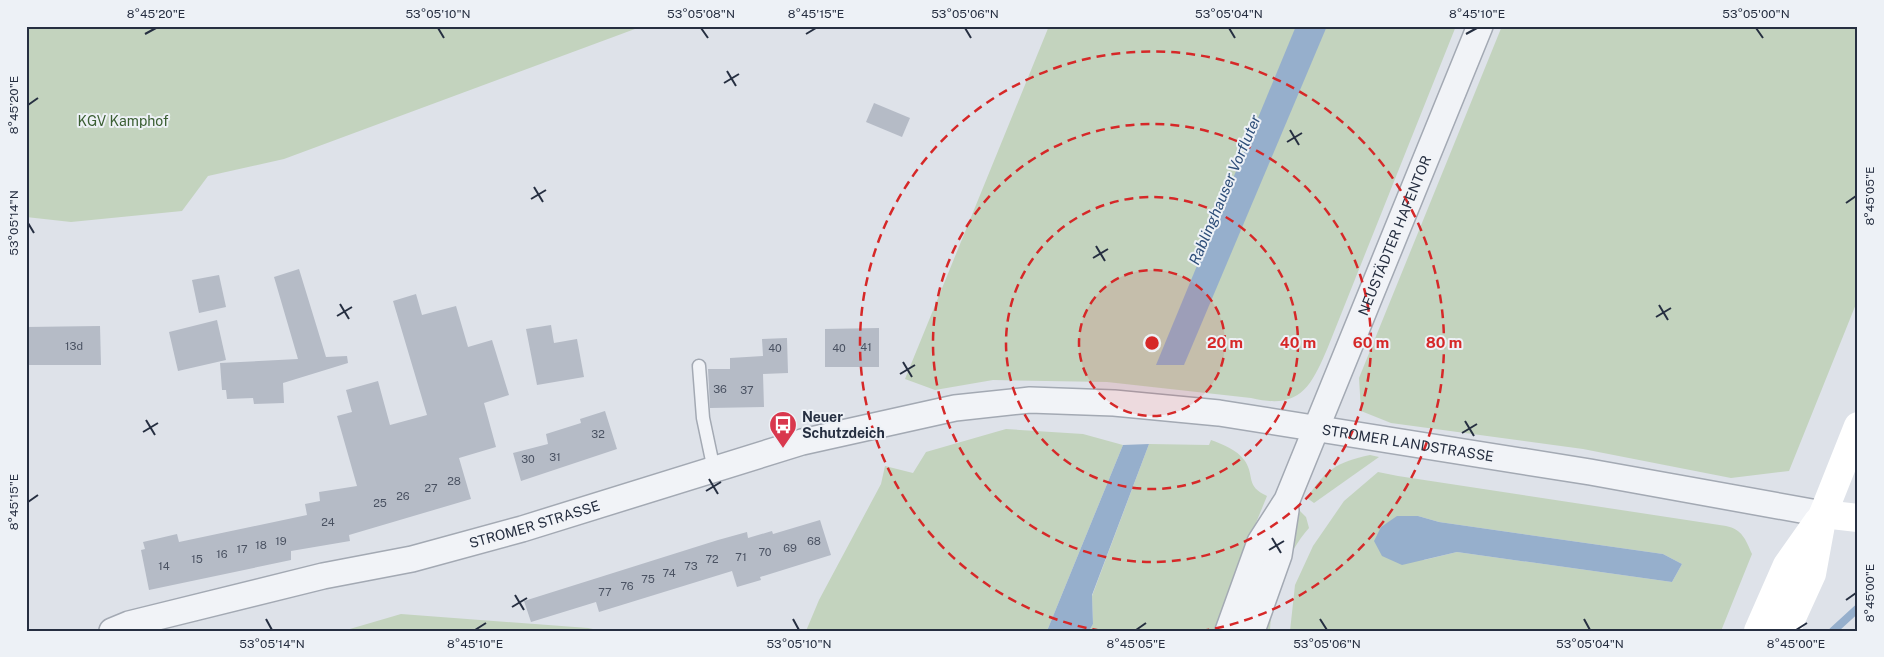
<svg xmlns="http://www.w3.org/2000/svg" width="1884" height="657" font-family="'Public Sans',sans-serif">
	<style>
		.green { fill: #c3d3be; fill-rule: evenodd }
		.water { fill: #96afcc }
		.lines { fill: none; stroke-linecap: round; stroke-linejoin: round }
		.stream { stroke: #96afcc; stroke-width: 8 }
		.building { fill: #b5bbc6 }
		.lane-casing { stroke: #a3a9b3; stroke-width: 15 }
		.street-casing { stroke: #a3a9b3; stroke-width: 28 }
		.lane { stroke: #f1f3f7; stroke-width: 12 }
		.street { stroke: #f1f3f7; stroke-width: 25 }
		.secondary { stroke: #fff; stroke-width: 28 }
		.ticks { fill: none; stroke: #262f41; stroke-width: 2 }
		.ring { fill: none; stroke: #d62828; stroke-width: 2.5; stroke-dasharray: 9 6 }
		.labels { text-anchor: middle; stroke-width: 4; stroke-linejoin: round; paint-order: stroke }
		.number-label { font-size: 11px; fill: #4a5262 }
		.park-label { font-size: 14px; fill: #3a5e32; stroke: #edf1f6 }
		.street-label { font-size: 14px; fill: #262f41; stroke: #edf1f6 }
		.poi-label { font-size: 14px; font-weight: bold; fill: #262f41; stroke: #edf1f6; text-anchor: start }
		.water-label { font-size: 15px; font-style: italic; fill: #2d4d78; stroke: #edf1f6 }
		.centre { fill: #d62828; stroke: #edf1f6; stroke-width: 2.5 }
		.ring-label { font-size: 15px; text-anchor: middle; font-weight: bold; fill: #d62828; stroke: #edf1f6; stroke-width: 4; stroke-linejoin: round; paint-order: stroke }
		.neatline { fill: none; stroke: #262f41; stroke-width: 2 }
		.ticks-label { font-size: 12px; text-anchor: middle; fill: #262f41 }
	</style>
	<rect width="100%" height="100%" fill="#dee2e9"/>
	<g class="green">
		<path d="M26 26H643L284 159 208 176 182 211 71 222 26 217Z"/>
		<path d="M1049 26H1456L1328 347C1311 387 1300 410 1251 398L1107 382 993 380 935 390 905 379Z"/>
		<path d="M1502 26H1858V299L1789 471 1731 478 1583 449 1391 423 1361 411 1359 378Z"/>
		<path d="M1006 429 1083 434 1123 445 1047 631H806L819 600 881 484 885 466 913 473 926 452Z"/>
		<path d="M1211 440C1224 445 1236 449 1245 461 1255 476 1245 486 1267 496L1235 574 1217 631H1089L1093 624 1092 596 1149 444 1209 445Z"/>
		<path d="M1370 455 1379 457 1314 503 1307 498C1325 470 1337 462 1370 455Z"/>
		<path d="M1378 472 1398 476 1726 526C1742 529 1746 540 1752 554L1721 631H1290L1295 585 1313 546 1344 501ZM1418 516 1439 522 1663 554 1682 564 1672 582 1457 552 1424 560Z"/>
		<path d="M1300 511 1306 517 1309 528C1286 553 1271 597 1270 631H1259Z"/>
		<path d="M401 614 588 628 603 631H343Z"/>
	</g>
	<g class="water">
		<path d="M1296 26H1327L1184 365H1156Z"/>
		<path d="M1149 444 1092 595 1093 624 1089 631H1047L1123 445Z"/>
		<path d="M1397 516H1418L1439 522 1663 554 1682 564 1672 582 1457 552 1402 565 1382 556 1374 541 1381 527Z"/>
	</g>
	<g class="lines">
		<path class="stream" d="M1833 631 1857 609"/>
	</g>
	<g class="building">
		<path d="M874 103 910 118 902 137 866 122Z"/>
		<path d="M299 269 326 357 347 356 348 363 283 383 284 403 254 404 253 398 227 399 226 390H222L220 363 298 359 274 277Z"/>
		<path d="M219 275 226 307 199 313 192 280Z"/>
		<path d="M416 294 422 315 456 306 468 347 492 340 509 395 484 403 496 447 459 458 471 499 349 535 350 541 291 551V560L149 590 141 550 145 549 143 542 177 534 179 542 307 515 305 504 320 501 319 492 357 486 337 416 352 412 346 390 378 381 390 425 427 415 393 301Z"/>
		<path d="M217 320 226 360 178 371 169 332Z"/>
		<path d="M551 325 554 343 577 339 584 377 537 385 526 329Z"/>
		<path d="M100 326 101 365H26V327Z"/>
		<path d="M879 328V367H825V329Z"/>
		<path d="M787 338 788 373 763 374 764 407 710 408 708 369H730V358L763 356 762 339Z"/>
		<path d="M605 411 617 449 521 481 513 453 548 444 546 434 581 423 580 419Z"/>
		<path d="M820 520 831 555 760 577 761 580 737 587 732 571 599 612 596 602 531 622 524 601 718 540 747 532 748 538 772 531 773 534Z"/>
	</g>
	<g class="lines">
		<defs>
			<path id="lane" d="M699 366 703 418 714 470"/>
			<g id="street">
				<path id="s1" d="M112 631 129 624 323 576 412 559 522 529 802 442 955 408 1030 400 1114 403 1219 413 1590 472 1823 514"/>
				<path id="s2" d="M1228 631 1260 542 1287 500 1480 26"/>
				<path d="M1252 631 1279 555 1286 510"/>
			</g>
		</defs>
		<use href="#lane" class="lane-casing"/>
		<use href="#street" class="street-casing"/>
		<use href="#lane" class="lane"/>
		<use href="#street" class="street"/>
		<g class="secondary">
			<path d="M1823 514 1858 518"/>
			<path d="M1758 631 1787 565 1818 521"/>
			<path d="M1786 631 1812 574 1823 514 1858 426"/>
		</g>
	</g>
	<path class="ticks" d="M438 28 444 38M701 28 708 38M965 28 971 38M1229 28 1235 38M1756 28 1763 38M145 34 156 28M806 34 816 28M1466 34 1477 28M727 71 736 86M724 83 739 74M28 105 38 98M1290 130 1299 145M1287 142 1302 133M534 187 543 202M531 199 546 190M1846 203 1856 196M28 223 34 233M1096 246 1105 261M1093 258 1108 249M340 304 349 319M1659 305 1668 320M337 316 352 307M1656 317 1671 308M903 362 912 377M900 374 915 365M146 420 155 435M1465 421 1474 436M143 432 158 423M1462 433 1477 424M709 479 718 494M706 491 721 482M28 502 38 495M1272 538 1281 553M1269 550 1284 541M515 595 524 610M1846 600 1856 593M512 607 527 598M266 619 272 630M793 619 799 630M1320 619 1327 630M1584 619 1590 630M475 630 486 623M1136 630 1146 623M1796 630 1807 623"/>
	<circle cx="1152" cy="343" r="73" fill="#d62828" fill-opacity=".12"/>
	<g class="ring">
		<circle cx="1152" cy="343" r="73"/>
		<circle cx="1152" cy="343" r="146"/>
		<circle cx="1152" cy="343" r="219"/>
		<path d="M1101 631A292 292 0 1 1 1203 631"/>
	</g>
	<defs>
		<symbol id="bus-pin" viewBox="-11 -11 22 30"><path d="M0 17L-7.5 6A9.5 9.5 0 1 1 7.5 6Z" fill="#d9384e" stroke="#edf1f6"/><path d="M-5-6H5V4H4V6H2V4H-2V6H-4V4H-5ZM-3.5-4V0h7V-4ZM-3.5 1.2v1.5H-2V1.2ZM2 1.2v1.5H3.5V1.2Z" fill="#fff"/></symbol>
	</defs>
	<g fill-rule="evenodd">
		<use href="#bus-pin" x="767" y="409" width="32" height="43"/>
	</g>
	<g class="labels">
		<g class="number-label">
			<text x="74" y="350">13d</text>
			<text x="866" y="351">41</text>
			<text x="775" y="352">40</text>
			<text x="839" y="352">40</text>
			<text x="720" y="393">36</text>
			<text x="747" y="394">37</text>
			<text x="598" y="438">32</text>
			<text x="555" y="461">31</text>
			<text x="528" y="463">30</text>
			<text x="454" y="485">28</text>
			<text x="431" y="492">27</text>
			<text x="403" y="500">26</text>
			<text x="380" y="507">25</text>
			<text x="328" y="526">24</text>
			<text x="281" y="545">19</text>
			<text x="814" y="545">68</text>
			<text x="261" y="549">18</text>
			<text x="790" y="552">69</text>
			<text x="242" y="553">17</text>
			<text x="765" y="556">70</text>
			<text x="222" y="558">16</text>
			<text x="741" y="561">71</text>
			<text x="197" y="563">15</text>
			<text x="712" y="563">72</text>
			<text x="164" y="570">14</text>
			<text x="691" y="570">73</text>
			<text x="669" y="577">74</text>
			<text x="648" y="583">75</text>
			<text x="627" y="590">76</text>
			<text x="605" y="596">77</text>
		</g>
		<g class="park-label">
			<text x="123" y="126">KGV Kamphof</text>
		</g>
		<g class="street-label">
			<text dy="5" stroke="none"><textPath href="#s2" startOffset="430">NEUSTÄDTER HAFENTOR</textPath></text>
			<text dy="5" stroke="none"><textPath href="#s1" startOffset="1329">STROMER LANDSTRASSE</textPath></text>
			<text dy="5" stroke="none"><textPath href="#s1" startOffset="436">STROMER STRASSE</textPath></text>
		</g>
		<g class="poi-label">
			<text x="802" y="422">Neuer<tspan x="802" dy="16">Schutzdeich</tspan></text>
		</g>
		<g class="water-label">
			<text transform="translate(1225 190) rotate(-67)" y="5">Rablinghauser Vorfluter</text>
		</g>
	</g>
	<circle cx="1152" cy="343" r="8" class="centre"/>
	<g class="ring-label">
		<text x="1225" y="348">20 m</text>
		<text x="1298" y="348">40 m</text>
		<text x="1371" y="348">60 m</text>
		<text x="1444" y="348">80 m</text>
	</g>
	<rect width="1884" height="657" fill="none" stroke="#edf1f6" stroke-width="55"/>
	<rect x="28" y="28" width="1828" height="602" class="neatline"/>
	<g class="ticks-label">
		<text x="156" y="18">8°45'20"E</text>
		<text x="438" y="18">53°05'10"N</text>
		<text x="701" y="18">53°05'08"N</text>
		<text x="816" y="18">8°45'15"E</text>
		<text x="965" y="18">53°05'06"N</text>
		<text x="1229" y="18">53°05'04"N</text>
		<text x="1477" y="18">8°45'10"E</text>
		<text x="1756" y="18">53°05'00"N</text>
		<text transform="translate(14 105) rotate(-90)" y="4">8°45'20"E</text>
		<text transform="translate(1870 196) rotate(-90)" y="4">8°45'05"E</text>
		<text transform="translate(14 223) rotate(-90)" y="4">53°05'14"N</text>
		<text transform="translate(14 502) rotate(-90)" y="4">8°45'15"E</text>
		<text transform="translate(1870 593) rotate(-90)" y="4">8°45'00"E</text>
		<text x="272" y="648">53°05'14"N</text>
		<text x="475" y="648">8°45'10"E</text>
		<text x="799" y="648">53°05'10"N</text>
		<text x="1136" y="648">8°45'05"E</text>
		<text x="1327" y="648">53°05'06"N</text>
		<text x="1590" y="648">53°05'04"N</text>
		<text x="1796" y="648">8°45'00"E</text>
	</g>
</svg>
